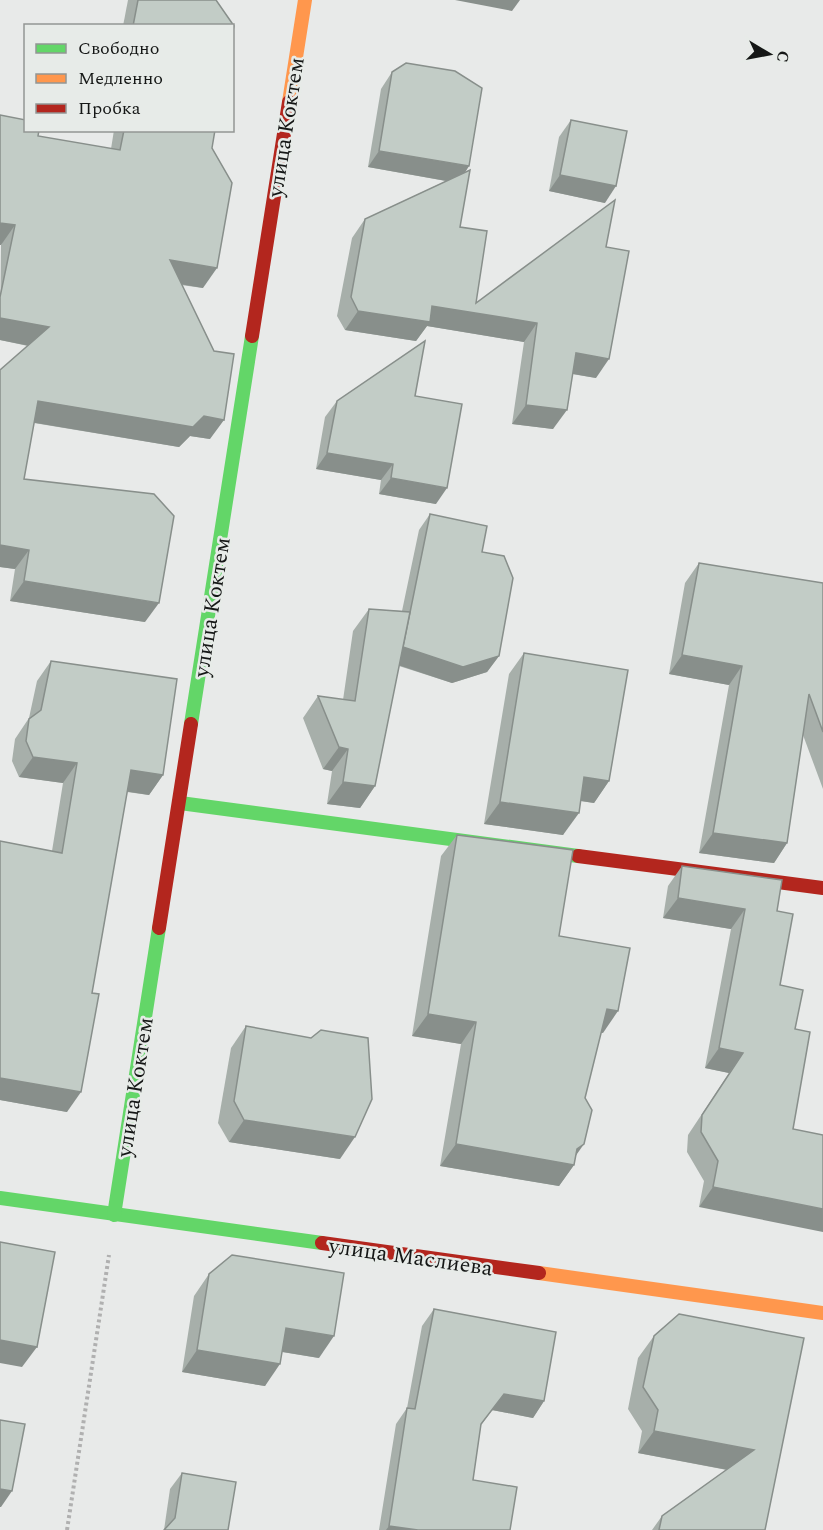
<svg xmlns="http://www.w3.org/2000/svg" width="823" height="1530" font-family="Spectral,serif">
	<style>
		.lines { fill: none; stroke-linecap: round; stroke-linejoin: round }
		.path { stroke: #b0b0b0; stroke-width: 4; stroke-dasharray: 3 3; stroke-linecap: butt }
		.fast { stroke: #63d668; stroke-width: 14 }
		.slow { stroke: #ff974d; stroke-width: 14 }
		.jam { stroke: #b3261e; stroke-width: 14 }
		.wall { fill: #a7afaa }
		.shaded-wall { fill: #888f8b }
		.building { fill: #c2ccc6; stroke: #888f8b; stroke-width: 1.5 }
		.labels { text-anchor: middle; stroke-width: 5; stroke-linejoin: round; paint-order: stroke }
		.street-label { font-size: 22px; fill: #151716; stroke: #e7ebe8 }
	</style>
	<rect width="100%" height="100%" fill="#e8eae9"/>
	<g class="lines">
		<path class="path" d="M67 1530 109 1255"/>
		<g class="fast">
			<path d="M191 724 252 336"/>
			<path d="M180 803 578 856"/>
			<path d="M0 1198 322 1243"/>
			<path d="M114 1215 159 928"/>
		</g>
		<g class="slow">
			<path d="M289 102 305 0"/>
			<path d="M539 1273 823 1313"/>
		</g>
		<g class="jam">
			<path d="M252 336 289 102"/>
			<path d="M578 856 823 888"/>
			<path d="M159 928 191 724"/>
			<path d="M322 1243 539 1273"/>
		</g>
	</g>
	<g class="wall">
		<path d="M128 0H216L232 26H123Z"/>
		<path d="M392 72 469 166 465 172 460 227 476 303 606 247 596 378 572 374 553 429 512 424 524 342 427 326 416 341 345 330 337 316 352 238 365 219 446 181 368 167 381 89Z"/>
		<path d="M571 120 605 203 549 191 559 137Z"/>
		<path d="M114 130H215L212 148 203 288 181 285 210 439 190 436 179 447 34 423 24 479 145 622 10 601 15 569 0 567V370L28 346 0 340 1 245 38 136 111 149Z"/>
		<path d="M415 396 436 504 379 494 381 480 316 469 325 417 337 401Z"/>
		<path d="M430 514 482 552 499 656 487 672 452 683 399 666 375 786 360 808 327 804 332 771 323 769 303 718 318 696 343 700 353 631 369 609 402 611 419 530Z"/>
		<path d="M699 563 823 583V789L803 735 787 843 774 863 699 853 729 685 669 674 685 583Z"/>
		<path d="M524 653 609 781 594 803 580 801 563 835 484 824 509 674Z"/>
		<path d="M51 661 163 775 149 795 127 792 67 1112 0 1100V841L52 851 63 783 19 777 12 761 15 739 29 718 37 681Z"/>
		<path d="M457 835 559 936 603 1033 601 1032 585 1098 574 1165 559 1186 440 1166 461 1044 412 1036 441 856Z"/>
		<path d="M682 866 777 911 780 985 795 1029 793 1129 699 1207 704 1181 687 1152 688 1135 729 1073 705 1068 731 929 663 918 668 886Z"/>
		<path d="M246 1026 340 1159 229 1142 218 1123 231 1048Z"/>
		<path d="M209 1274 319 1358 282 1352 265 1386 182 1372 194 1296Z"/>
		<path d="M434 1309 544 1401 533 1418 492 1410 481 1425 473 1480 510 1530H379L396 1424 407 1408 422 1326Z"/>
		<path d="M654 1336 765 1530H652L662 1516 727 1470 638 1453 642 1431 628 1409 638 1358Z"/>
		<path d="M182 1473 228 1530H164L170 1489Z"/>
	</g>
	<g class="shaded-wall">
		<path d="M455 0H520L512 11Z"/>
		<path d="M379 151 469 166 458 183 368 167Z"/>
		<path d="M560 175 616 186 605 203 549 191Z"/>
		<path d="M0 223 15 225 1 245H0Z"/>
		<path d="M170 260 217 268 203 288 156 280Z"/>
		<path d="M432 306 537 323 524 342 427 326 416 341 345 330 358 311Z"/>
		<path d="M0 318 49 327 35 347 0 340Z"/>
		<path d="M576 353 609 359 596 378 562 372Z"/>
		<path d="M38 401 204 416 224 420 210 439 190 436 179 447 24 421Z"/>
		<path d="M526 405 567 410 553 429 512 424Z"/>
		<path d="M327 453 393 464 381 480 316 469Z"/>
		<path d="M391 478 447 488 436 504 379 494Z"/>
		<path d="M0 545 29 550 15 569 0 567Z"/>
		<path d="M24 581 159 603 145 622 10 601Z"/>
		<path d="M403 647 499 656 487 672 452 683 392 663Z"/>
		<path d="M682 655 742 666 729 685 669 674Z"/>
		<path d="M339 747 348 749 332 771 323 769Z"/>
		<path d="M33 757 77 763 63 783 19 777Z"/>
		<path d="M131 770 163 775 149 795 117 790Z"/>
		<path d="M584 777 609 781 594 803 569 799Z"/>
		<path d="M343 782 375 786 360 808 327 804Z"/>
		<path d="M500 802 579 813 563 835 484 824Z"/>
		<path d="M713 833 787 843 774 863 699 853Z"/>
		<path d="M678 898 745 909 731 929 663 918Z"/>
		<path d="M607 1009 618 1011 603 1033 591 1031Z"/>
		<path d="M428 1014 476 1022 461 1044 412 1036Z"/>
		<path d="M719 1048 743 1053 729 1073 705 1068Z"/>
		<path d="M0 1078 81 1092 67 1112 0 1100Z"/>
		<path d="M244 1120 355 1137 340 1159 229 1142Z"/>
		<path d="M456 1144 577 1149 584 1144 570 1164 574 1165 559 1186 440 1166Z"/>
		<path d="M713 1187 823 1209V1232L699 1207Z"/>
		<path d="M286 1328 334 1336 319 1358 271 1350Z"/>
		<path d="M0 1340 37 1347 22 1367 0 1363Z"/>
		<path d="M197 1350 280 1364 265 1386 182 1372Z"/>
		<path d="M504 1394 544 1401 533 1418 492 1410 470 1440Z"/>
		<path d="M654 1431 754 1450 739 1472 638 1453Z"/>
		<path d="M0 1489 12 1491 1 1507H0Z"/>
		<path d="M389 1526 418 1530H386Z"/>
	</g>
	<g class="building">
		<path d="M138 0H216L234 26 232 35V26H133Z"/>
		<path d="M406 63 455 71 482 88 469 166 379 151 392 72Z"/>
		<path d="M0 115 26 120V130H39L38 136 120 150 124 130H215L212 148 232 183 217 268 170 260 214 351 234 354 224 420 204 416 193 427 38 401 24 479 154 494 174 516 159 603 24 581 29 550 0 545V370L49 327 0 318V297L15 225 0 223Z"/>
		<path d="M571 120 627 131 616 186 560 175Z"/>
		<path d="M470 170 460 227 487 231 476 303 615 200 606 247 629 251 609 359 576 353 567 410 526 405 537 323 432 306 430 322 358 311 351 297 365 219Z"/>
		<path d="M425 341 415 396 462 404 447 488 391 478 393 464 327 453 337 401Z"/>
		<path d="M430 514 487 526 482 552 504 556 513 578 499 656 463 667 403 647Z"/>
		<path d="M699 563 823 583V732L809 694 787 843 713 833 742 666 682 655Z"/>
		<path d="M369 609 410 612 375 786 343 782 348 749 339 747 318 696 355 701Z"/>
		<path d="M524 653 628 670 609 781 584 777 579 813 500 802Z"/>
		<path d="M51 661 177 679 163 775 131 770 92 993 99 994 81 1092 0 1078V841L62 853 77 763 33 757 26 741 29 719 41 710Z"/>
		<path d="M457 835 573 850 559 936 630 948 618 1011 607 1009 585 1098 592 1110 584 1144 577 1149 574 1165 456 1144 476 1022 428 1014Z"/>
		<path d="M682 866 782 880 777 911 793 914 780 985 803 990 795 1029 810 1032 793 1129 823 1135V1209L713 1187 718 1161 701 1132 702 1115 743 1053 719 1048 745 909 678 898Z"/>
		<path d="M246 1026 311 1038 321 1030 368 1038 372 1099 355 1137 244 1120 234 1101Z"/>
		<path d="M0 1242 55 1252 37 1347 0 1340Z"/>
		<path d="M232 1255 344 1273 334 1336 286 1328 280 1364 197 1350 209 1274Z"/>
		<path d="M434 1309 556 1332 544 1401 504 1394 481 1424 473 1480 517 1487 510 1530H418L389 1526 407 1408 415 1409Z"/>
		<path d="M679 1314 804 1338 765 1530H659L662 1516 754 1450 654 1431 658 1410 643 1387 654 1336Z"/>
		<path d="M0 1420 25 1424 12 1491 0 1489Z"/>
		<path d="M182 1473 236 1482 228 1530H164L175 1518Z"/>
	</g>
	<g class="labels">
		<g class="street-label">
			<text transform="translate(285 127) rotate(-81)" y="8">улица Коктем</text>
			<text transform="translate(211 607) rotate(-81)" y="8">улица Коктем</text>
			<text transform="translate(134 1087) rotate(-81)" y="8">улица Коктем</text>
			<text transform="translate(411 1256) rotate(8)" y="8">улица Маслиева</text>
		</g>
	</g>
	<rect x="24" y="24" width="210" height="108" fill="#e7ebe8" stroke="#939694" stroke-width="1.5"/>
	<rect x="36" y="44" width="30" height="9" fill="#63d668" stroke="#939694" stroke-width="1.5"/>
	<text x="78" y="54" font-size="18" fill="#151716">Свободно</text>
	<rect x="36" y="74" width="30" height="9" fill="#ff974d" stroke="#939694" stroke-width="1.5"/>
	<text x="78" y="84" font-size="18" fill="#151716">Медленно</text>
	<rect x="36" y="104" width="30" height="9" fill="#b3261e" stroke="#939694" stroke-width="1.5"/>
	<text x="78" y="114" font-size="18" fill="#151716">Пробка</text>
	<g transform="translate(769 54) rotate(100)" stroke="#e7ebe8" stroke-width="4.5" paint-order="stroke">
	<path d="M0-4.5L10 22L0 15L-10 22Z" fill="#151716"/>
	<text y="-9" font-size="16" font-weight="bold" text-anchor="middle" fill="#151716">С</text>
	</g>
</svg>
